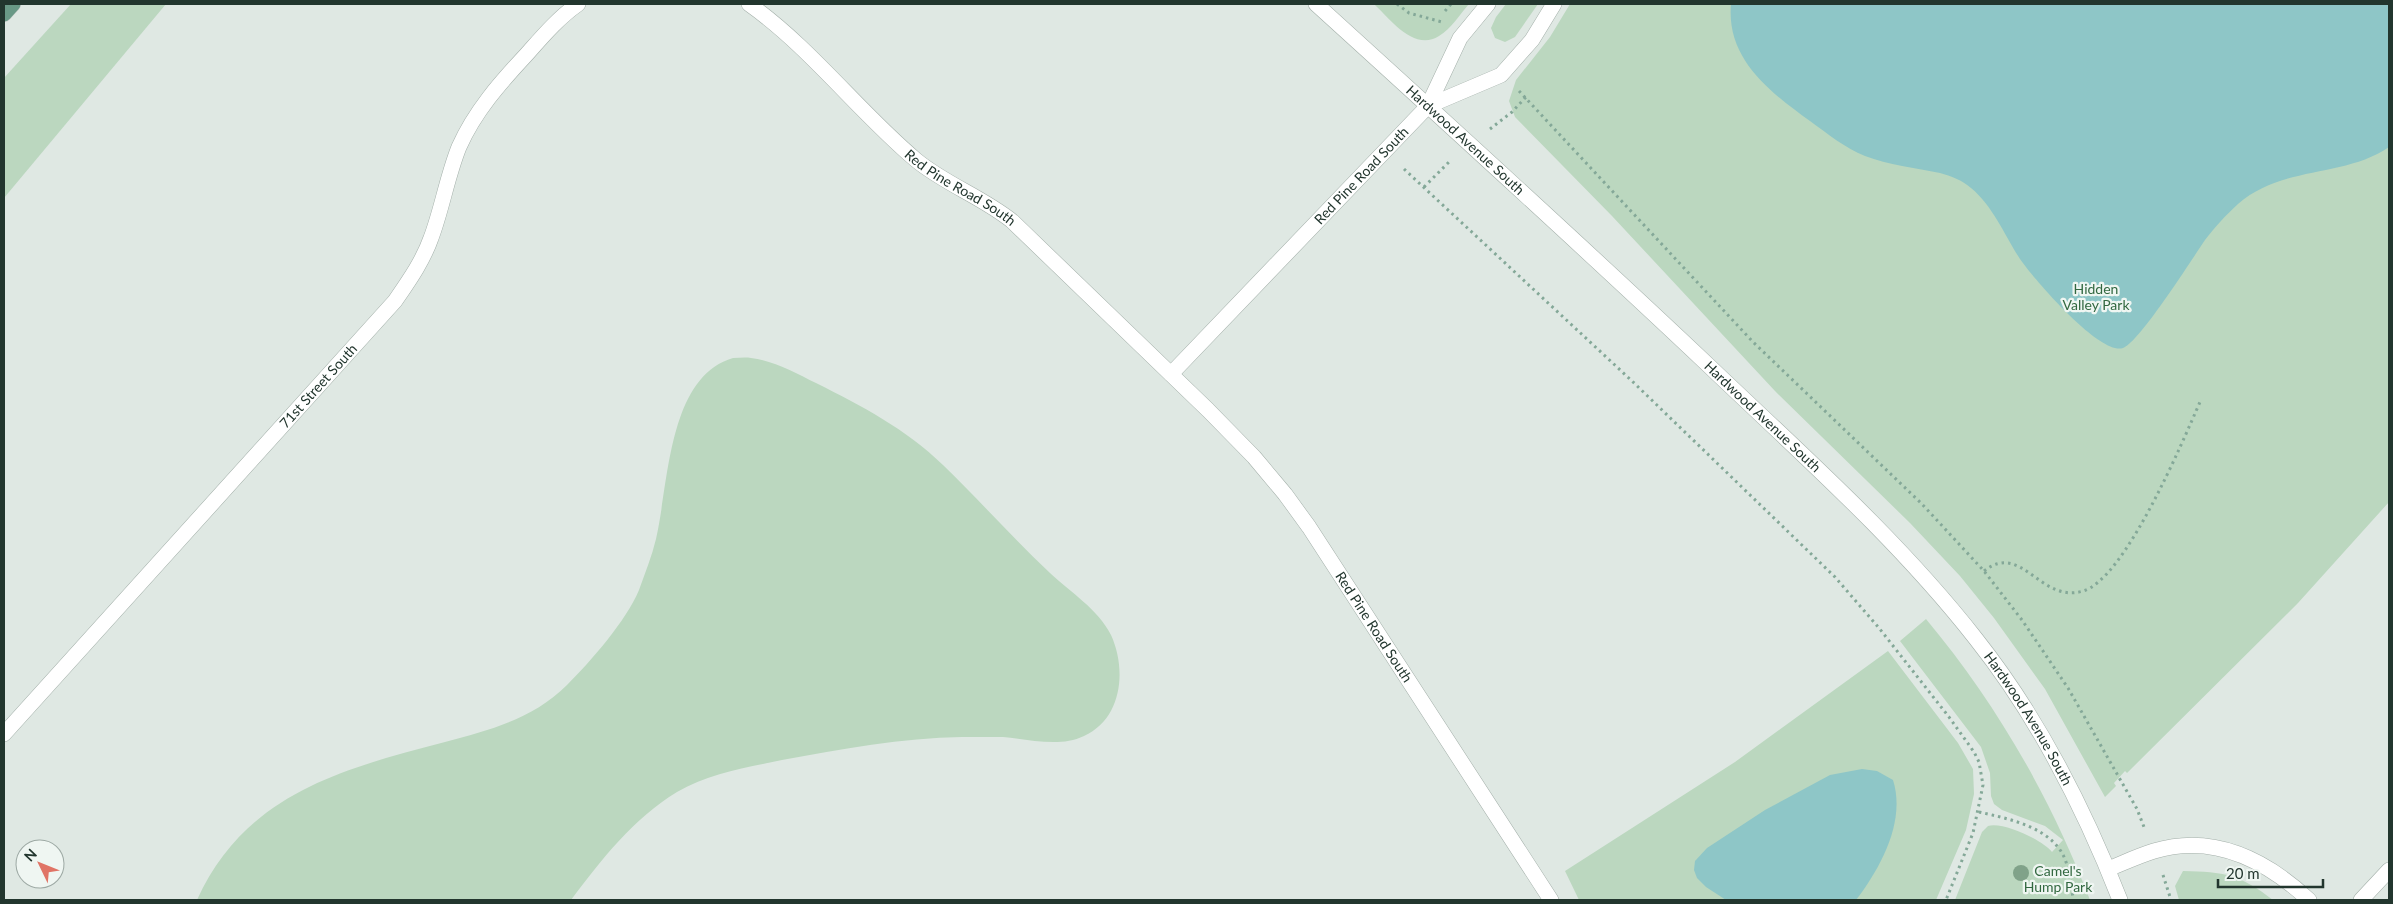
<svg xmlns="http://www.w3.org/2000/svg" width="2393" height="904" font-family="Lato,sans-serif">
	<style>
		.green { fill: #bbd7bf }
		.water { fill: #8ec6c7 }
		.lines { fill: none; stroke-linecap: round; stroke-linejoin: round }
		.minor-casing { stroke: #a3afa9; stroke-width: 16 }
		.major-casing { stroke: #bdc3c0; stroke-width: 16 }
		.path { stroke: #84a898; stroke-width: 3; stroke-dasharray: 2.5 4; stroke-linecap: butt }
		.minor { stroke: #fff; stroke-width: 15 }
		.major { stroke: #699986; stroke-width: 15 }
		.tree { fill: #80a289 }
		.labels { text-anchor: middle; stroke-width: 4.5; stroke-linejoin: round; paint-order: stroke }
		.street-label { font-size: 14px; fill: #22362e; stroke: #eff6f2 }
		.park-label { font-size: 14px; fill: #326840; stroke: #eff6f2 }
	</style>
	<rect width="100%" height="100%" fill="#dfe8e3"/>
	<g class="green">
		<path d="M71 4H166L4 198V78Z"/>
		<path d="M1374 4H1469C1460 14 1451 29 1439 36 1414 52 1390 19 1374 4Z"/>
		<path d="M1506 4H1538L1515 37 1505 42 1495 38 1491 28 1496 17Z"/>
		<path d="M1570 4H2389V502L2298 603 2127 773 2125 771 2114 783 2116 786 2105 797 2045 689 1994 618 1960 576 1910 523 1775 391 1612 216 1515 117 1509 101 1516 80 1550 37Z"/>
		<path d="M733 358C739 358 745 357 751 358 772 360 796 373 816 383 862 406 906 429 943 465 979 500 1013 538 1050 573 1070 592 1098 609 1111 635 1127 670 1122 719 1084 736 1059 748 1029 739 1003 737 989 737 975 737 962 737 902 738 841 749 782 760 745 768 710 773 677 792 634 818 601 860 571 900H197C245 794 342 769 445 742 490 730 533 719 567 685 591 661 626 621 639 590 645 573 652 556 656 539 669 483 668 377 733 358Z"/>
		<path d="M1926 619C1996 703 2051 798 2090 900H1955L1982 832 1988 826C2002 821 2043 840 2052 852L2063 840 2045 826 2002 810 1994 804 1991 796 1990 773 1981 747 1900 641Z"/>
		<path d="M1888 651 1958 743 1973 769 1974 794 1966 830 1936 900H1579L1565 871 1735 762Z"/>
		<path d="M2183 871C2225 872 2239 874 2273 900H2179L2175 886Z"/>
	</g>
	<g class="water">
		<path d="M1731 4H2389V147C2344 178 2283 165 2238 204 2227 214 2214 228 2205 240 2192 259 2139 343 2123 348 2100 356 2033 278 2020 259 2005 236 1993 206 1971 188 1962 180 1951 176 1940 173 1916 168 1888 165 1865 156 1845 148 1828 134 1810 121 1770 92 1726 59 1731 4Z"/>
		<path d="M1862 769 1877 771 1893 780C1906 821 1881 867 1856 900H1726L1706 887 1697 878 1694 870 1695 861 1707 848 1765 810 1830 775Z"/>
	</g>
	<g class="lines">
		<defs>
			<g id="minor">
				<path id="s1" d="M749 4C811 48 858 111 916 160 945 184 982 197 1012 221L1208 410 1254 457 1285 494 1309 527 1551 900"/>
				<path id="s2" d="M1316 4C1447 123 1578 242 1707 364 1799 452 1897 538 1976 639 2038 717 2084 808 2120 900"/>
				<path d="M1428 106 1501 75 1532 40 1554 4"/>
				<path id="s3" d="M1171 374 1428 106 1460 38 1488 4"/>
				<path id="s4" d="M4 734 395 301C408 282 423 261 431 238 442 209 447 177 459 147 475 111 500 83 526 55 542 37 558 18 578 4"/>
				<path d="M2108 869C2123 863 2138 856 2154 851 2214 833 2266 860 2309 900"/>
				<path d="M2361 900 2389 870"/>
			</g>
			<path id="major" d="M4 14 13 4"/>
		</defs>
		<use href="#minor" class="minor-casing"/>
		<use href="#major" class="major-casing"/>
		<g class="path">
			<path d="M1397 4 1409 13 1442 22"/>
			<path d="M1445 11 1451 4"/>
			<path d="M1519 91 1753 342 1921 503 1984 571 2022 620 2068 688 2137 809 2144 827"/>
			<path d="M1490 129 1512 112 1526 97"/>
			<path d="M1404 169 1632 381 1835 577 1879 628 1949 717 1974 752 1979 762 1983 785 1973 833 1946 900"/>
			<path d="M1424 187 1450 161"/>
			<path d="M1984 571C2022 541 2040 604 2083 591 2125 579 2182 443 2200 402"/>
			<path d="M1979 812C2010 819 2055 828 2066 862 2070 874 2072 888 2073 900"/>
			<path d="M2163 875 2171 900"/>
		</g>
		<use href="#minor" class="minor"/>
		<use href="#major" class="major"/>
	</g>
	<circle class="tree" cx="2021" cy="873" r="8"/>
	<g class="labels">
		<g class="street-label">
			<text dy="5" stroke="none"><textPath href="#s2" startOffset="202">Hardwood Avenue South</textPath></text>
			<text dy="5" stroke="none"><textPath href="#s3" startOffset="275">Red Pine Road South</textPath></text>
			<text dy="5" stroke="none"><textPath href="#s1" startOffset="281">Red Pine Road South</textPath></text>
			<text dy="5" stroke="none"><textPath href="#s4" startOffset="469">71st Street South</textPath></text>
			<text dy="5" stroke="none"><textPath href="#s2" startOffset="608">Hardwood Avenue South</textPath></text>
			<text dy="5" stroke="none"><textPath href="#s1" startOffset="889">Red Pine Road South</textPath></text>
			<text dy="5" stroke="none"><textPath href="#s2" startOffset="1012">Hardwood Avenue South</textPath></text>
		</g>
		<g class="park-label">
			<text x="2096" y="294">Hidden<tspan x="2096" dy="16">Valley Park</tspan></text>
			<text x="2058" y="876">Camel's<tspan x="2058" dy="16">Hump Park</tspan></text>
		</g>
	</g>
	<rect width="2393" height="904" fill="none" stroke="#22362e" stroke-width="10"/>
	<g transform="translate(40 864) rotate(313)"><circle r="24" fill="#eff6f2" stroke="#9da9a4"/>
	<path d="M0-4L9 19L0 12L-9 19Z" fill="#e07466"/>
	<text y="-8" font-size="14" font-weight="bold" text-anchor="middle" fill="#22362e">N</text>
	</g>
	<path d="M2218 879v8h105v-8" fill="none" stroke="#22362e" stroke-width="2.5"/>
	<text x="2226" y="879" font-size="15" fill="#22362e" stroke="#eff6f2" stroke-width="4" paint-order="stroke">20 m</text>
</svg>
